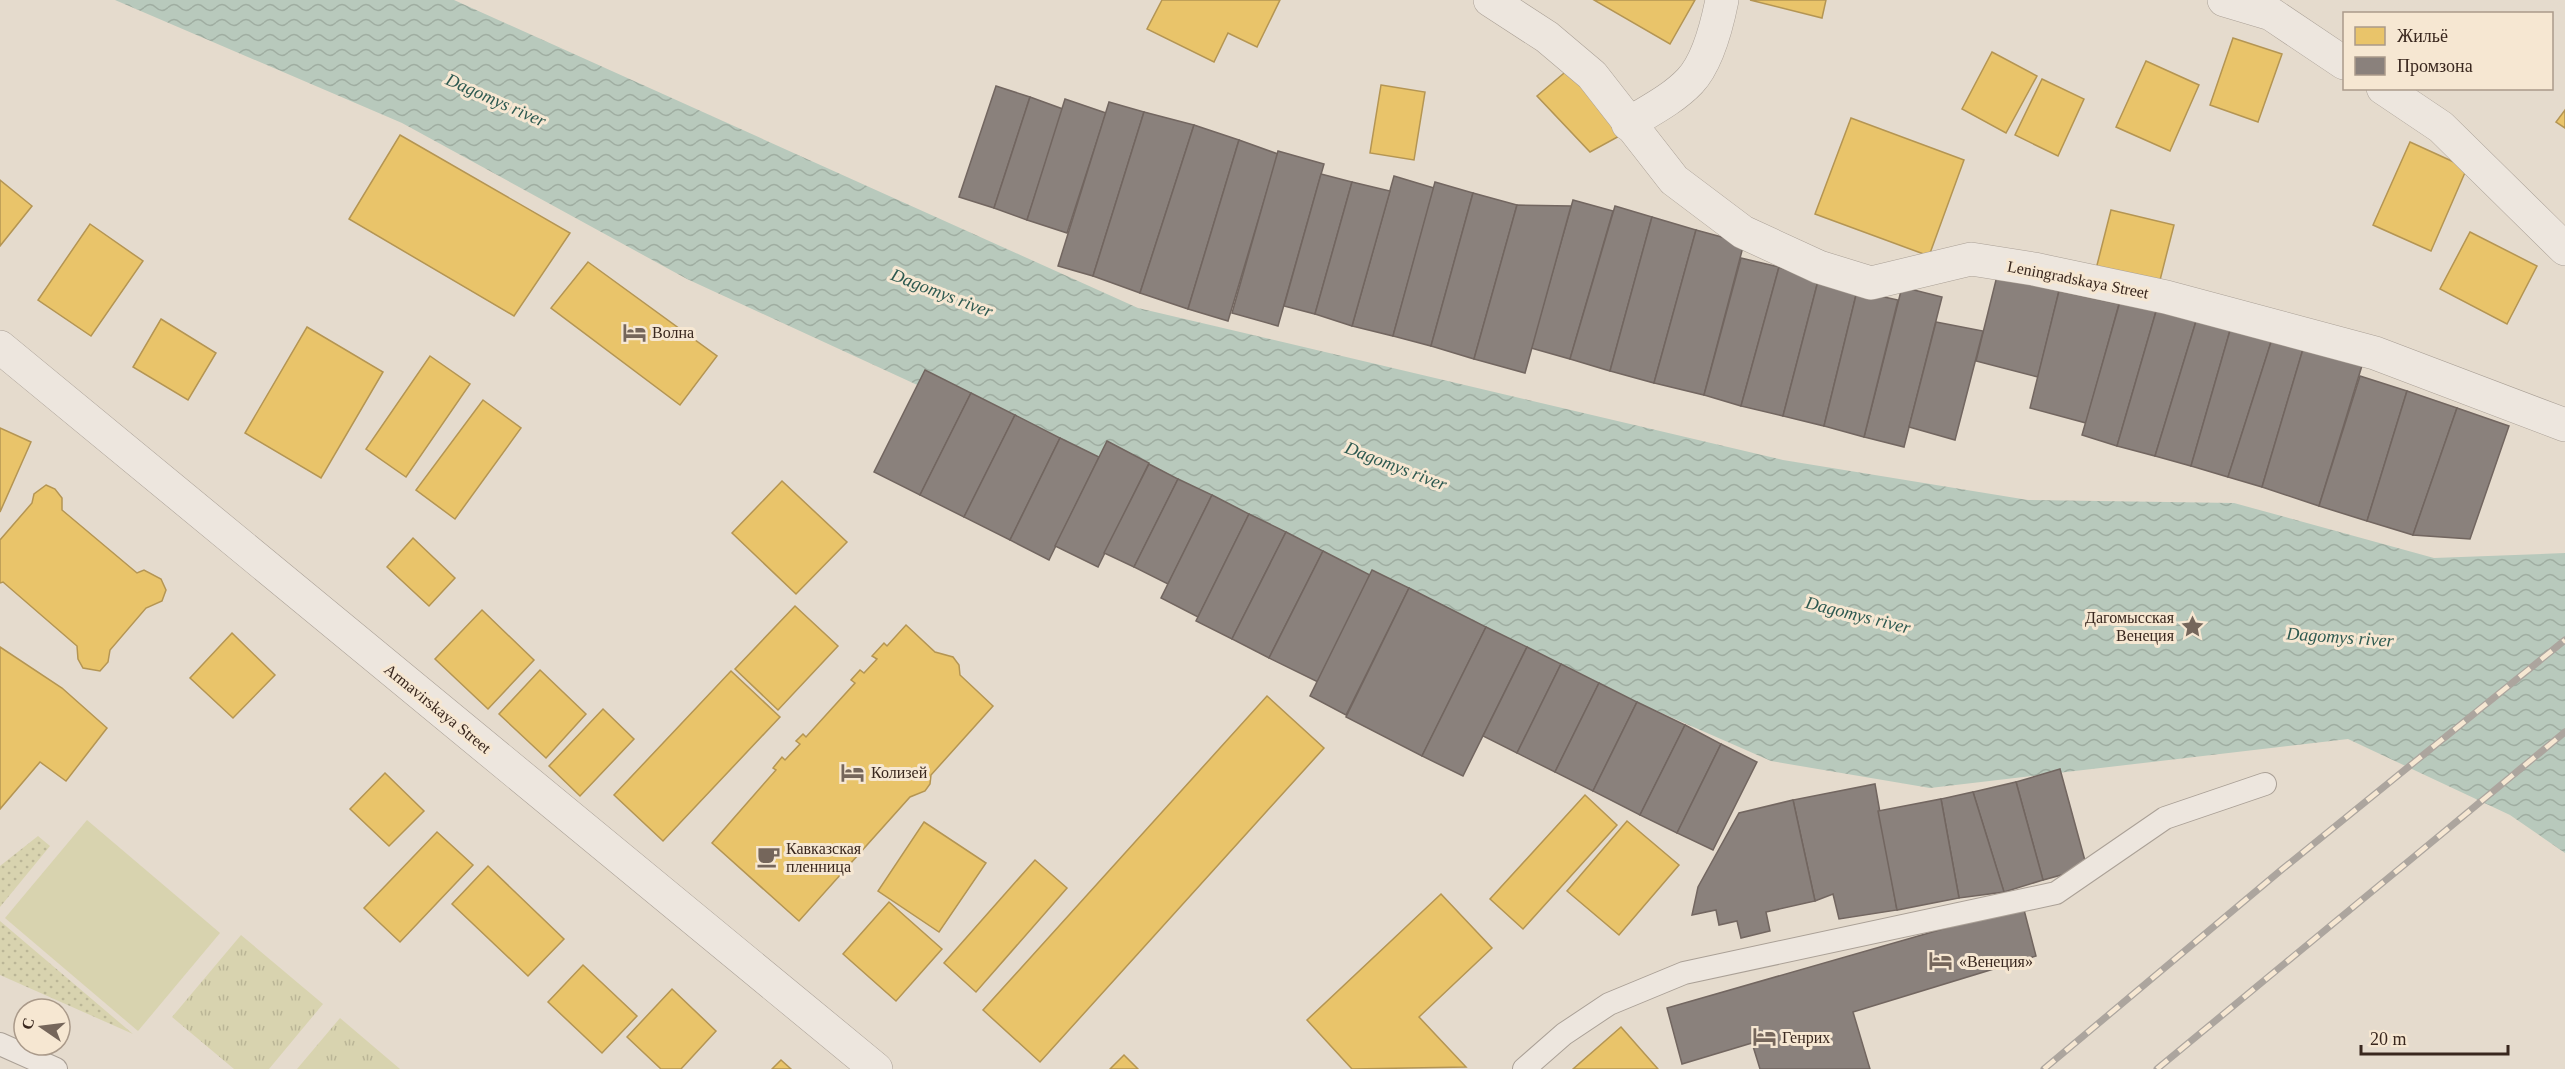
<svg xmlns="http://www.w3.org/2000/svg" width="2565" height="1069" font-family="Georgia,serif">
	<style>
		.grass { fill: url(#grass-dots) }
		.park { fill: url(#park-tufts) }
		.pitch { fill: #d8d3af }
		.water { fill: url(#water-waves) }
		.homes { fill: #e9c46a; stroke: #b49553; stroke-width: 1.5 }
		.industry { fill: #8a817c; stroke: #726660; stroke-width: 1.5 }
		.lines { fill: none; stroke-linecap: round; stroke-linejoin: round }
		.lane-casing { stroke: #aaa096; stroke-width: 24 }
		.street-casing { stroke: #aaa096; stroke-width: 34 }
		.lane { stroke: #ede6de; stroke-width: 22 }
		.street { stroke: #ede6de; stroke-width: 33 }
		.rail-casing { stroke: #aca59e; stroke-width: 7 }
		.rail { stroke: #f6e7d2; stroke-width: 4.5; stroke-dasharray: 14; stroke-linecap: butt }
		.labels { text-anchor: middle; stroke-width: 6; stroke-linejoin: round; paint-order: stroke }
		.street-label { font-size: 16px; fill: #39271e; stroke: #f6e7d2 }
		.poi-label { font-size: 16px; fill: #39271e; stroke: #f6e7d2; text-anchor: start }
		.water-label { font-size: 18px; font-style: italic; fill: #2d5950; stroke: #f6e7d2 }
	</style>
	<defs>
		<pattern id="grass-dots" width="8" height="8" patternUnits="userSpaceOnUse" patternTransform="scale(1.5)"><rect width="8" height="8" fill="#d8d3af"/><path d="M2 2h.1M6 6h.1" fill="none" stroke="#bab596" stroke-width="1.8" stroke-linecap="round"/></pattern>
		<pattern id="park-tufts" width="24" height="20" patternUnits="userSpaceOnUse" patternTransform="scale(1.5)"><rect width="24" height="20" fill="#d8d3af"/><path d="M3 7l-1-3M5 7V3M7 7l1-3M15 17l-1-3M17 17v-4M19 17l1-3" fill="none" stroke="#bab596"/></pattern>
		<pattern id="water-waves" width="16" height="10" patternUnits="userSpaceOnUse" patternTransform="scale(1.5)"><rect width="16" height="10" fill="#b8c9bc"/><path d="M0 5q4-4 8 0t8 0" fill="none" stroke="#9fada1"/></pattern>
	</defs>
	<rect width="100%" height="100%" fill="#e5dbcd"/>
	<g class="grass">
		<path d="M38 836 50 846 0 907V866Z"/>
		<path d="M0 920V921L133 1034 0 975Z"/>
	</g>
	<g class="park">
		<path d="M241 935 323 1004 269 1069H234L172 1017Z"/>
		<path d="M340 1018 400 1069H297Z"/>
	</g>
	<path class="pitch" d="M87 820 220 933 138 1031 5 918Z"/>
	<path class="water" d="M115 0H454L1138 308 1783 460 2028 500 2234 503 2434 558 2565 553V853L2510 815 2348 739 1930 788 1771 761 1015 430 687 279 402 123Z"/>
	<g class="homes">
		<path d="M1162 0H1280L1257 47 1228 33 1214 62 1147 29Z"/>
		<path d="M1594 0H1695L1670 44Z"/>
		<path d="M1750 0H1826L1822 18Z"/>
		<path d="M2233 38 2282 54 2258 122 2210 105Z"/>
		<path d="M1992 52 2037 76 2006 133 1962 109Z"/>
		<path d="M2146 61 2199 85 2170 151 2116 127Z"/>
		<path d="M1570 68 1623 134 1590 152 1537 96Z"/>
		<path d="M2042 79 2084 99 2058 156 2015 135Z"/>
		<path d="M1381 85 1425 92 1414 160 1370 153Z"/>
		<path d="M2565 110V128L2556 122Z"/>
		<path d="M1851 118 1964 160 1929 256 1815 214Z"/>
		<path d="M400 135 570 233 514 316 349 219Z"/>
		<path d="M2410 142 2467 168 2431 251 2373 225Z"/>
		<path d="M0 180 32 206 0 246Z"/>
		<path d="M2111 210 2174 225 2158 288 2095 273Z"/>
		<path d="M90 224 143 261 91 336 38 300Z"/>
		<path d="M2470 232 2537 266 2507 324 2440 289Z"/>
		<path d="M588 262 717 356 680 405 551 308Z"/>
		<path d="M161 319 216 353 188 400 133 367Z"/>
		<path d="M307 327 383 372 321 478 245 433Z"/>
		<path d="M430 356 470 384 406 477 366 449Z"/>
		<path d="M483 400 521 428 455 519 416 490Z"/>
		<path d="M0 428 31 442 0 512Z"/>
		<path d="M782 481 847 542 796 594 732 533Z"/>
		<path d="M46 485 55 489 62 498V510L137 573 144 570 161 579 166 590 162 601 146 608 110 650 108 662 100 671 83 668 78 659 77 646 3 582 0 583V540L32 503 34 494Z"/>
		<path d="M413 538 455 578 429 606 387 567Z"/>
		<path d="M795 606 838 646 778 710 735 669Z"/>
		<path d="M482 610 534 660 488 709 435 659Z"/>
		<path d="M906 625 935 652 953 657 959 665 960 675 993 706 931 775 930 784 925 791 910 797 799 921 712 843 776 770 773 768 782 757 785 760 800 744 796 741 803 734 806 737 855 683 851 680 860 670 864 673 877 659 872 656 884 643 887 646Z"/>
		<path d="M232 633 275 675 233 718 190 678Z"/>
		<path d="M0 647 62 688 107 728 66 781 40 762 0 809Z"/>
		<path d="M540 670 586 714 546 758 499 714Z"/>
		<path d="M731 671 780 717 663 841 614 795Z"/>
		<path d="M1267 696 1324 748 1040 1062 983 1010Z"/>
		<path d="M603 709 634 739 580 796 549 766Z"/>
		<path d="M385 773 424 811 389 846 350 809Z"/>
		<path d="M1585 795 1617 825 1523 929 1490 899Z"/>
		<path d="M1627 821 1679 865 1619 935 1567 891Z"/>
		<path d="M924 822 986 863 939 932 878 891Z"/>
		<path d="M437 832 473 865 400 942 364 908Z"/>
		<path d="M1035 860 1067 888 976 992 944 963Z"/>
		<path d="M488 866 564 939 528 976 452 904Z"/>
		<path d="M1441 894 1492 948 1419 1017 1466 1067 1352 1069 1307 1020Z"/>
		<path d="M889 902 942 949 896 1001 843 954Z"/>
		<path d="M583 965 637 1016 602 1053 548 1002Z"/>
		<path d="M672 989 716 1031 681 1069H661L627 1037Z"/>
		<path d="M1621 1027 1658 1069H1573Z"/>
		<path d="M1124 1055 1138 1069H1110Z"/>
		<path d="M781 1060 791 1069H772Z"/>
	</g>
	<g class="industry">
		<path d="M996 86 1030 97 994 208 959 197Z"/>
		<path d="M1030 97 1063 109 1027 220 994 208Z"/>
		<path d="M1065 99 1106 113 1067 233 1027 220Z"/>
		<path d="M1109 102 1144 112 1093 276 1058 266Z"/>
		<path d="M1144 112 1194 125 1140 293 1093 276Z"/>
		<path d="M1194 125 1239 140 1188 309 1140 293Z"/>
		<path d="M1239 140 1278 154 1228 321 1188 309Z"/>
		<path d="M1278 151 1324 164 1278 326 1232 313Z"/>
		<path d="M1321 174 1352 182 1315 314 1284 306Z"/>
		<path d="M1394 176 1434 188 1393 336 1352 326Z"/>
		<path d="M1352 182 1390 191 1352 326 1315 314Z"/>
		<path d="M1435 182 1473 193 1431 346 1393 336Z"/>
		<path d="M1473 193 1517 205 1474 359 1431 346Z"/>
		<path d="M1573 200 1613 211 1570 359 1531 348Z"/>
		<path d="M1517 205 1571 206 1525 373 1474 359Z"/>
		<path d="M1615 206 1652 217 1610 371 1570 359Z"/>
		<path d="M1652 217 1696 230 1654 383 1610 371Z"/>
		<path d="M1696 230 1744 243 1704 395 1654 383Z"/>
		<path d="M1741 258 1779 267 1741 406 1704 395Z"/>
		<path d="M1779 267 1818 281 1783 416 1741 406Z"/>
		<path d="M1997 276 2059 291 2038 377 1976 361Z"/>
		<path d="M1818 281 1857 291 1824 426 1783 416Z"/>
		<path d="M1902 287 1942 297 1904 447 1864 437Z"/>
		<path d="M1857 291 1898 300 1864 437 1824 426Z"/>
		<path d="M2059 291 2119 304 2086 423 2030 408Z"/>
		<path d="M2121 298 2157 308 2117 446 2082 435Z"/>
		<path d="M2157 308 2197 318 2155 456 2117 446Z"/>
		<path d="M2197 318 2231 327 2191 466 2155 456Z"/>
		<path d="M1936 322 1983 331 1955 440 1909 427Z"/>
		<path d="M2231 327 2272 339 2228 477 2191 466Z"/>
		<path d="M2272 339 2303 349 2262 487 2228 477Z"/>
		<path d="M2303 349 2364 359 2319 506 2262 487Z"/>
		<path d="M925 370 971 393 920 495 874 472Z"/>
		<path d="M2360 376 2407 391 2367 521 2319 506Z"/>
		<path d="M2407 391 2457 408 2413 535 2367 521Z"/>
		<path d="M971 393 1015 415 964 517 920 495Z"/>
		<path d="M2457 408 2509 426 2470 539 2413 535Z"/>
		<path d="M1015 415 1060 438 1010 540 964 517Z"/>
		<path d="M1060 438 1099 457 1049 560 1010 540Z"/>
		<path d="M1107 441 1149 463 1098 567 1055 546Z"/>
		<path d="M1149 464 1178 479 1134 567 1104 553Z"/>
		<path d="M1178 479 1212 495 1168 584 1134 567Z"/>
		<path d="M1212 495 1249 514 1198 617 1161 598Z"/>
		<path d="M1249 514 1286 532 1232 639 1196 621Z"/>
		<path d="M1286 532 1323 551 1269 658 1232 639Z"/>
		<path d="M1323 551 1370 575 1318 682 1269 658Z"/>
		<path d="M1372 570 1409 588 1346 715 1310 696Z"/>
		<path d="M1409 588 1486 627 1422 756 1346 717Z"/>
		<path d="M1486 627 1527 647 1463 776 1422 756Z"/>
		<path d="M1527 647 1561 664 1517 753 1483 736Z"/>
		<path d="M1561 664 1599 683 1555 772 1517 753Z"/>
		<path d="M1599 683 1637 702 1593 791 1555 772Z"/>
		<path d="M1637 702 1685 725 1640 815 1593 791Z"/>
		<path d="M1685 725 1721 744 1677 833 1640 815Z"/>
		<path d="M1721 744 1757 762 1713 850 1677 833Z"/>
		<path d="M2060 769 2087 868 2043 880 2016 782Z"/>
		<path d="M2016 782 2043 880 2004 892 1973 792Z"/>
		<path d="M1875 784 1897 910 1839 919 1833 894 1815 901 1793 800Z"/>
		<path d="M1973 792 2004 892 1959 898 1941 799Z"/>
		<path d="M1941 799 1959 898 1897 910 1878 811Z"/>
		<path d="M1793 800 1815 901 1766 912 1770 931 1741 938 1737 921 1719 925 1716 910 1692 915 1698 887 1739 813Z"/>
		<path d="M2023 906 2036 956 1853 1012 1870 1069H1760L1752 1043 1682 1064 1667 1008Z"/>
	</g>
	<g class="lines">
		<defs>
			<g id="lane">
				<path d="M0 1044 56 1069"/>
				<path d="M1524 1069 1564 1034 1609 1004 1684 973 2056 893 2165 818 2265 784"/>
			</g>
			<g id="street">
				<path d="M1490 0 1547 37 1592 75 1674 180 1743 232 1819 267 1871 283 1971 259 2034 269 2166 297 2375 353 2565 425"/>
				<path d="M2224 0 2271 14 2344 63"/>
				<path d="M2383 88 2441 127 2565 249"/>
				<path d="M1628 124C1649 111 1673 99 1690 81 1708 62 1717 25 1722 0"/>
				<path d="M0 347 876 1069"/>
			</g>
		</defs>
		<use href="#lane" class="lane-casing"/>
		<use href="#street" class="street-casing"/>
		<use href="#lane" class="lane"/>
		<use href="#street" class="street"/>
		<defs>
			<g id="rail">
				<path d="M2044 1069 2280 871 2565 640"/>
				<path d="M2157 1069 2565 732"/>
			</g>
		</defs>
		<use href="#rail" class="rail-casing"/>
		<use href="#rail" class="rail"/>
	</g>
	<defs>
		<symbol id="hotel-bare" viewBox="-9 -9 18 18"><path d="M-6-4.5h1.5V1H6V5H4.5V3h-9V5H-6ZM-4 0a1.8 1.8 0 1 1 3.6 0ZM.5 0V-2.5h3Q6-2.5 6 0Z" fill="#75665b" stroke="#f6e7d2" stroke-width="2.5" paint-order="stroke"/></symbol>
		<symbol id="sight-bare" viewBox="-9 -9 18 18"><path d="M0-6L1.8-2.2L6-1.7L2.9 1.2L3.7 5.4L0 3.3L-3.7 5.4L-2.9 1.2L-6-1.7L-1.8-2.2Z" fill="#75665b" stroke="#f6e7d2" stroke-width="2.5" paint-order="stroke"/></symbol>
		<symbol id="cafe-bare" viewBox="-9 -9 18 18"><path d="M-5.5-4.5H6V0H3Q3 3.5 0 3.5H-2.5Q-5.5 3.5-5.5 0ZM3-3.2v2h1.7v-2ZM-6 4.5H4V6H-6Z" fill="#75665b" stroke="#f6e7d2" stroke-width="2.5" paint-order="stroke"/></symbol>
	</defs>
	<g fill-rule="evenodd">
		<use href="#hotel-bare" x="618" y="316" width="33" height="33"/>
		<use href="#sight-bare" x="2176" y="610" width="33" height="33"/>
		<use href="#hotel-bare" x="836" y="756" width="33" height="33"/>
		<use href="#cafe-bare" x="752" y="840" width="33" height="33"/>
		<use href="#hotel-bare" x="1924" y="944" width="33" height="33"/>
		<use href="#hotel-bare" x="1748" y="1020" width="33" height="33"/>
	</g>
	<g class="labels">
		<g class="street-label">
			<text transform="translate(2078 279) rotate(11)" y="6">Leningradskaya Street</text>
			<text transform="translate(438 708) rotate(39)" y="6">Armavirskaya Street</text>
		</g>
		<g class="poi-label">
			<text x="652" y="338">Волна</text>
			<text x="2174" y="623" text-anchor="end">Дагомысская<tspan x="2174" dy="18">Венеция</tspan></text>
			<text x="871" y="778">Колизей</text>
			<text x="786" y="854">Кавказская<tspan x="786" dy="18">пленница</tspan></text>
			<text x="1959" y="967">«Венеция»</text>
			<text x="1782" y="1043">Генрих</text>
		</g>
		<g class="water-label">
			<text transform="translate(496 100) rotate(24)" y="6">Dagomys river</text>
			<text transform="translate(942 293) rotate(21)" y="6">Dagomys river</text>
			<text transform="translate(1396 466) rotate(21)" y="6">Dagomys river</text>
			<text transform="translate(1858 615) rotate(14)" y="6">Dagomys river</text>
			<text transform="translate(2340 637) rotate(4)" y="6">Dagomys river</text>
		</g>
	</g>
	<rect x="2343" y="12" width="210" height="78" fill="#f6e7d2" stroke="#aa9a8a" stroke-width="1.5"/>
	<rect x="2355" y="27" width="30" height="18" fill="#e9c46a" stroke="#aa9a8a" stroke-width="1.5"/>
	<text x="2397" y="42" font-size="18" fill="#39271e">Жильё</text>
	<rect x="2355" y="57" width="30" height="18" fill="#8a817c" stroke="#aa9a8a" stroke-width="1.5"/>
	<text x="2397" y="72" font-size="18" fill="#39271e">Промзона</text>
	<g transform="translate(42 1027) rotate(284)"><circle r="28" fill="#f6e7d2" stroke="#aa9a8a" stroke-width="1.5"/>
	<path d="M0-4.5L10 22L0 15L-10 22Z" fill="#75665b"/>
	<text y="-9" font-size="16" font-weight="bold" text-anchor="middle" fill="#39271e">С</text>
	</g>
	<path d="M2361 1045v9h147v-9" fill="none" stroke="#39271e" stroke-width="3"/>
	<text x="2370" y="1045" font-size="18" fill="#39271e" stroke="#f6e7d2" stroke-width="4.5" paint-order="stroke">20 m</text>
</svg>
